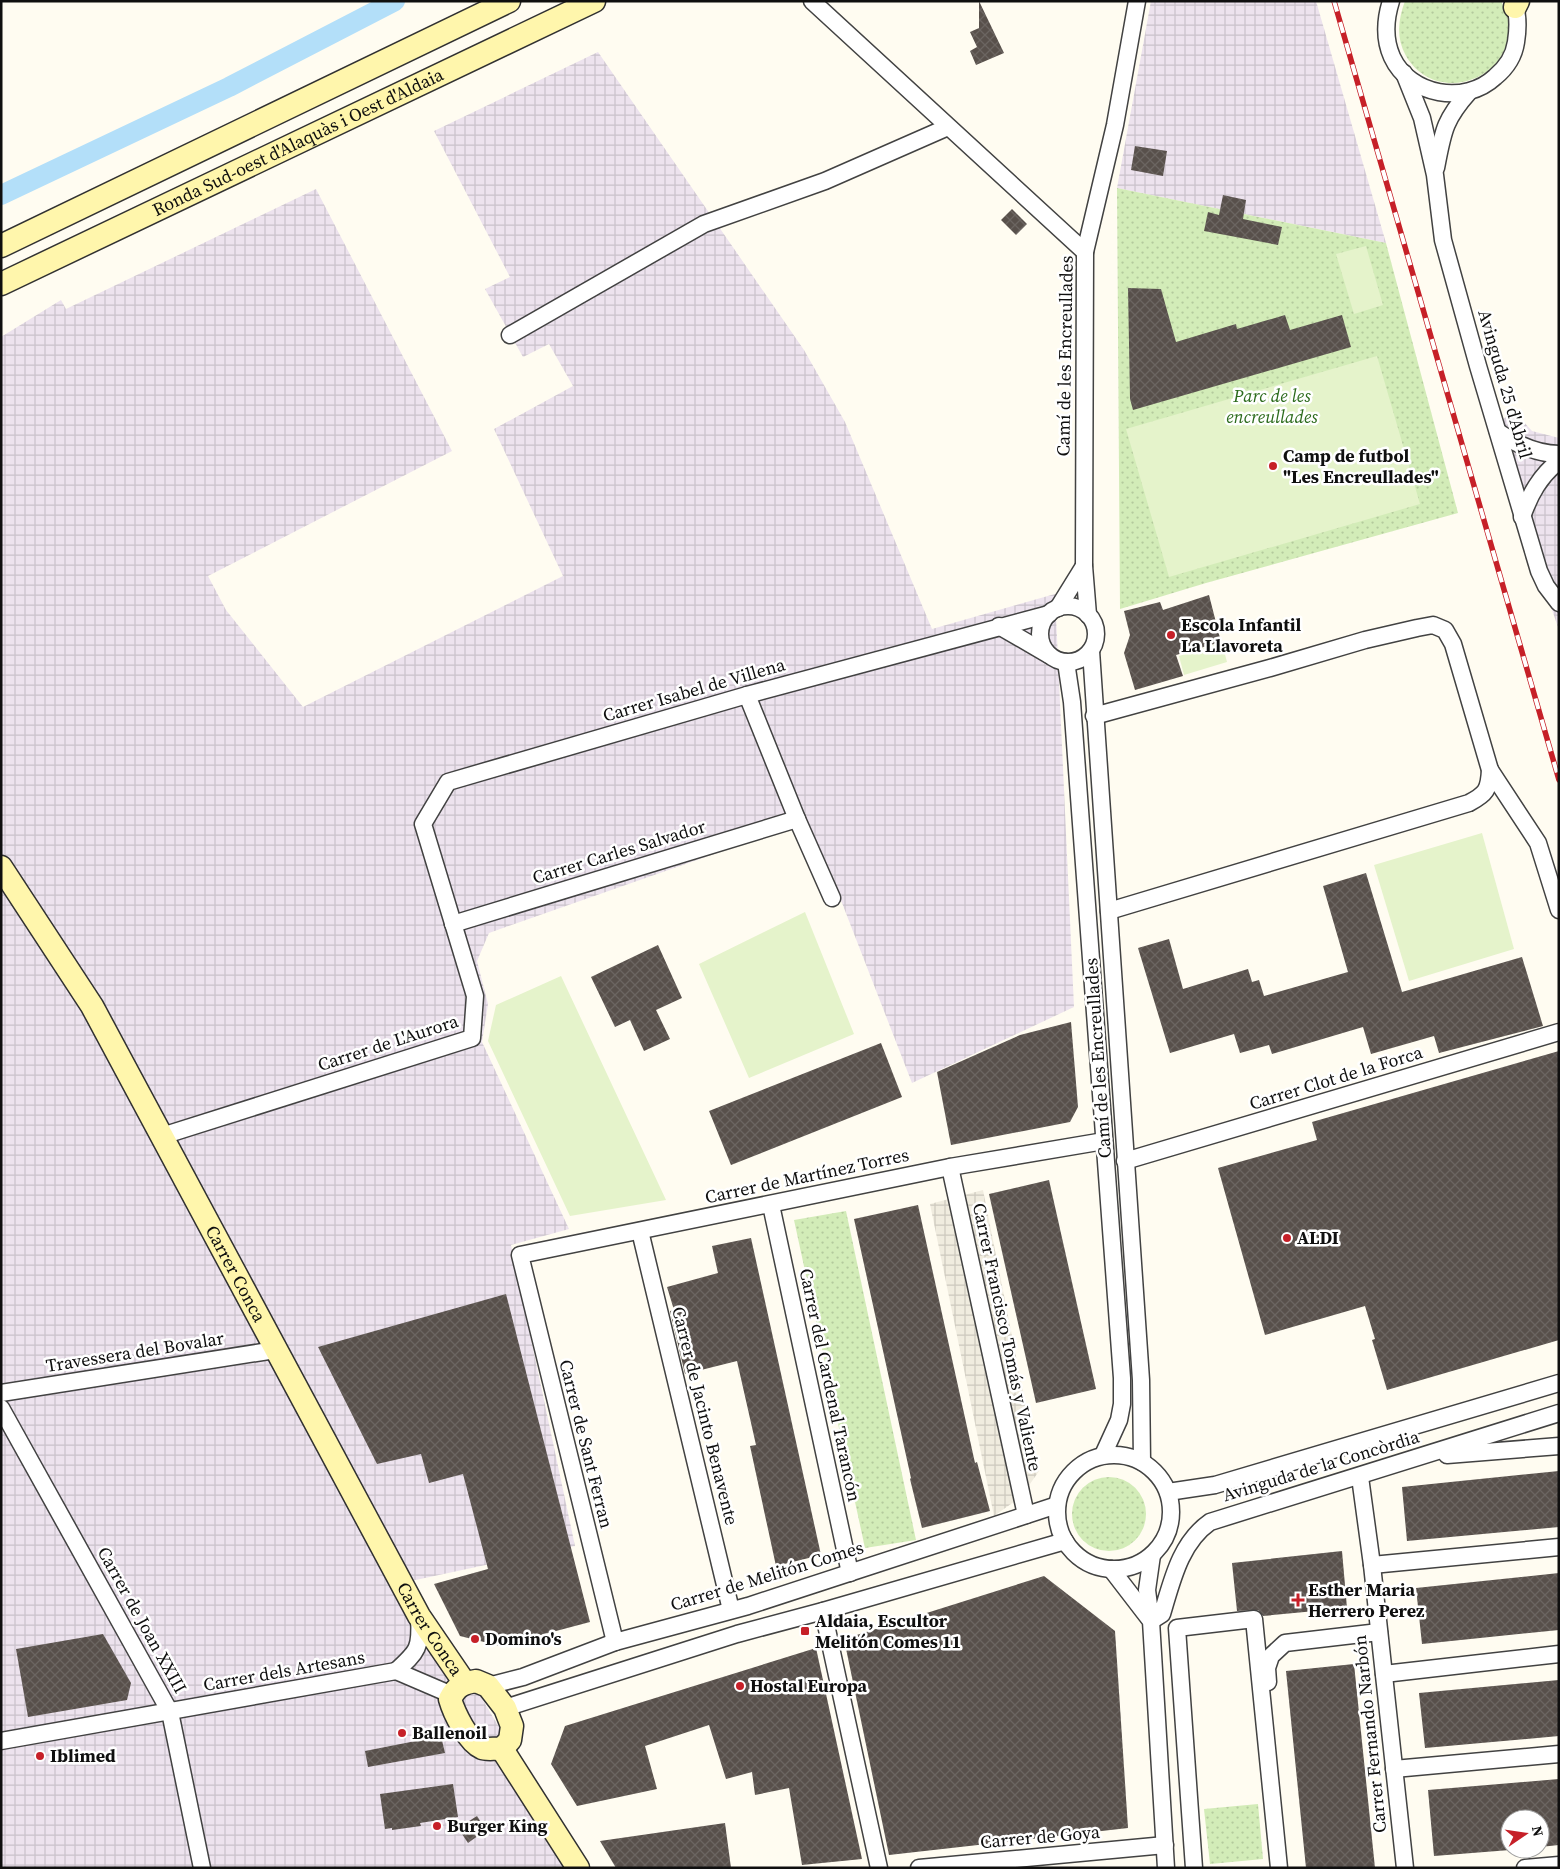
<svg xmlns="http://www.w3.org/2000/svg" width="1560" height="1869" font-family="'Source Serif 4',serif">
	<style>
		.industrial { fill: url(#industrial-grid) }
		.grass { fill: url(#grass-dots) }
		.pitch { fill: #e5f3cb }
		.plaza { fill: url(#plaza-grid) }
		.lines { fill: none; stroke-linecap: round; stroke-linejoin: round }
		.canal { stroke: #b3dff9; stroke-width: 20 }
		.building { fill: url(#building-cross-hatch) }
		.street-casing { stroke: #424242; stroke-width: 19 }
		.secondary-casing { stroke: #313131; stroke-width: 25 }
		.street { stroke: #fff; stroke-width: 16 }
		.secondary { stroke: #fff6ac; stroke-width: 22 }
		.rail-casing { stroke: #c62028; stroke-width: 5.5 }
		.rail { stroke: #fff; stroke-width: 4; stroke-dasharray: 11; stroke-linecap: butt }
		.poi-dot { fill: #c62028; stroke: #fff; stroke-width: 2 }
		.labels { text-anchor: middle; stroke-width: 5; stroke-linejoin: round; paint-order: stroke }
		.street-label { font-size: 18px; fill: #0f0f0f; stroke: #fff }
		.park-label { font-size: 18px; font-style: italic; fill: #2c6b1c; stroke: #fff }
		.poi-label { font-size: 18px; font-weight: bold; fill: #0f0f0f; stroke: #fff; text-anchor: start }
	</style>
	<defs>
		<pattern id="industrial-grid" width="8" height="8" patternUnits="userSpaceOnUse" patternTransform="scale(1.25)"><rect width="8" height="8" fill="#ede3ee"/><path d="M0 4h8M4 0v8" fill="none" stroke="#cac2cb"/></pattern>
		<pattern id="grass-dots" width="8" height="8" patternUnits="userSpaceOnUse" patternTransform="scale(1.25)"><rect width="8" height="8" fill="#d3ecb8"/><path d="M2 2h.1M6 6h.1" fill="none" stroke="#b4c99d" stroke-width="1.8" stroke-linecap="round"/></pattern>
		<pattern id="plaza-grid" width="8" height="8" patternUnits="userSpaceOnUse" patternTransform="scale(1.25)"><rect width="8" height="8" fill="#f0ecdf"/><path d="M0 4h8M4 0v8" fill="none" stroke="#cdc9be"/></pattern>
		<pattern id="building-cross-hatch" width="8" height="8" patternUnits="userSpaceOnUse" patternTransform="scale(1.25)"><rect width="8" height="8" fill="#58504b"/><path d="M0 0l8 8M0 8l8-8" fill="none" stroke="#6b6561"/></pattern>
	</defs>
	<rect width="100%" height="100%" fill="#fffcf1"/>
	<g class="industrial">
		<path d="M1151 1H1316L1386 243 1117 188Z"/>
		<path d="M598 52 804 350 845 422 932 629 1055 594 1074 1007 912 1083 842 903 805 822 489 933 477 961 488 1004 482 1042 569 1229 511 1245 575 1546 411 1581 584 1868H1V337L61 300 66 309 316 189 452 451 208 576 226 610 303 707 563 576 494 429 573 386 549 344 523 357 485 289 510 277 434 131Z"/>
		<path d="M1513 410 1532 431 1559 438V630L1490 432Z"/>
	</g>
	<g class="grass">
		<path d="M1405 1H1501C1503 6 1506 11 1507 15 1522 76 1438 110 1406 56 1396 38 1398 20 1405 1Z"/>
		<path d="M1117 188 1386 243 1458 513 1206 583 1120 609Z"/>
		<path d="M846 1211 916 1540 865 1548 794 1220Z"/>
		<circle cx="1109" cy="1514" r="37"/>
		<path d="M1258 1804 1263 1859 1210 1864 1204 1809Z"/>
	</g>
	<g class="pitch">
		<path d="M1366 246 1383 305 1354 314 1336 254Z"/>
		<path d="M1377 356 1420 504 1169 577 1126 429Z"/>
		<path d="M1222 643 1227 662 1184 675 1179 656Z"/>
		<path d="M1482 833 1514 949 1409 981 1374 865Z"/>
		<path d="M805 912 854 1034 749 1078 699 964Z"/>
		<path d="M561 976 666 1200 570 1216 488 1041 496 1005Z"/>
	</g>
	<path class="plaza" d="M983 1190 1039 1471 1021 1497 994 1516 930 1204Z"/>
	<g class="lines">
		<path class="canal" d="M1 195 229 87 395 1"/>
	</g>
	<g class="building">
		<path d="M979 1 1004 53 976 65 970 51 977 47 970 32 979 28Z"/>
		<path d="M1135 146 1167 151 1163 176 1131 170Z"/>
		<path d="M1223 195 1246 200 1243 219 1282 227 1278 245 1204 231 1208 212 1219 215Z"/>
		<path d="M1012 209 1027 224 1016 235 1001 220Z"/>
		<path d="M1128 288 1161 289 1176 342 1236 324 1237 329 1285 315 1290 330 1342 315 1351 347 1133 410 1130 399Z"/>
		<path d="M1209 595 1221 642 1176 655 1183 676 1135 690 1124 653 1130 635 1124 611 1160 602 1163 610Z"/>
		<path d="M1366 873 1402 992 1522 957 1543 1026 1439 1053 1434 1036 1371 1054 1363 1027 1272 1054 1269 1045 1240 1053 1234 1034 1170 1053 1138 948 1169 939 1183 989 1248 969 1252 982 1259 980 1264 996 1348 972 1323 886Z"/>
		<path d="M658 945 682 998 656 1010 670 1039 644 1051 630 1020 615 1027 591 977Z"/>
		<path d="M1071 1022 1078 1107 1070 1122 951 1145 937 1072 1020 1035Z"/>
		<path d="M881 1043 902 1097 731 1165 709 1111Z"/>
		<path d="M1559 1051V1340L1387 1390 1372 1340 1375 1339 1365 1306 1265 1335 1218 1168 1317 1140 1312 1122Z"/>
		<path d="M1049 1180 1096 1389 1036 1403 989 1194Z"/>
		<path d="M918 1205 975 1463 977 1462 990 1511 922 1528 910 1479 911 1478 854 1219Z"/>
		<path d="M751 1238 821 1555 776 1566 750 1446 756 1445 737 1361 685 1374 670 1311 674 1310 667 1287 718 1273 712 1246Z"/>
		<path d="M506 1294 590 1622 500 1646 460 1636 434 1584 488 1569 463 1474 429 1483 421 1454 377 1464 318 1347Z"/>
		<path d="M1559 1471V1527L1407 1541 1402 1487Z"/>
		<path d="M1342 1551 1347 1608 1263 1616 1258 1610 1237 1611 1232 1563Z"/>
		<path d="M1559 1573V1630L1422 1644 1416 1588Z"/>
		<path d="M1044 1576 1115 1631 1128 1828 889 1855 844 1639Z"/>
		<path d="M103 1634 131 1683 127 1700 28 1717 16 1649Z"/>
		<path d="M816 1648 862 1859 802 1865 789 1788 755 1795 752 1772 726 1779 709 1725 645 1746 657 1789 577 1806 551 1764 565 1726Z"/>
		<path d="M1354 1664 1375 1868H1306L1286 1671Z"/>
		<path d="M1559 1680V1736L1425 1748 1419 1693Z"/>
		<path d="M441 1736 445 1753 368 1767 365 1751Z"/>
		<path d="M1559 1779V1845L1540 1847V1819H1510V1850L1434 1856 1428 1790Z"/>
		<path d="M453 1784 458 1817 420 1823 421 1826 392 1830V1828L385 1829 380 1794Z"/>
		<path d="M477 1816 486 1830 468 1843 458 1828Z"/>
		<path d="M725 1823 731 1868H616L600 1841Z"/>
	</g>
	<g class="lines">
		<defs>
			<g id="street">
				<path d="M812 1 1085 252"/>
				<path d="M1391 1C1385 20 1384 39 1392 57 1410 96 1465 105 1495 77 1506 68 1514 56 1516 42 1518 29 1519 14 1513 1"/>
				<path d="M1404 73 1422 118 1435 175 1443 240 1478 366 1539 571 1546 586 1559 603"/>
				<path d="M1436 168C1443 132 1444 120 1469 92"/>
				<path d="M510 335 704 224 825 181 948 127"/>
				<path d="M1498 432C1516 444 1536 454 1559 454"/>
				<path d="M1522 517C1530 494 1540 476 1559 461"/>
				<circle cx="1068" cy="634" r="28"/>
				<path d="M1058 608 1084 566"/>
				<path d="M1088 615 1084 566 1085 252 1115 125 1137 1"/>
				<path d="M999 626 1049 655"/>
				<path d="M1091 651 1141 1380 1142 1462"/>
				<path d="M1066 662 1072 702 1122 1378V1404L1119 1420 1103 1455"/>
				<path d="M747 695 797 819 832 898"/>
				<path d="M1094 716 1270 668 1365 640 1417 628 1433 625 1445 630 1453 644 1490 770C1489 790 1486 794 1469 803L1109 911"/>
				<path d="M1490 770 1538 843 1559 910"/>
				<path d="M453 924 797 819"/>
				<path d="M162 1136 472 1038 475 996 423 824 448 782 747 695 1049 614"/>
				<path d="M1125 1161 1559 1032"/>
				<path d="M950 1167 1026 1515"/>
				<path d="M771 1205 850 1573"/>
				<path d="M640 1231 731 1610"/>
				<path d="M1 1393 275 1350"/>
				<path d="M1 1408 170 1712 202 1868"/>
				<path d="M1447 1455 1559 1446"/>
				<circle cx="1114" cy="1512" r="57"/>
				<path d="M1360 1477 1372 1565 1405 1868"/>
				<path d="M1168 1492 1215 1485 1559 1383"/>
				<path d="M1152 1555 1147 1590 1151 1621 1162 1614C1172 1581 1180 1543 1210 1522L1559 1413"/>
				<path d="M1372 1565 1559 1547"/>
				<path d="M1111 1569 1151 1621 1166 1868"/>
				<path d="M823 1611 879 1868"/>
				<path d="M615 1642 520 1255 950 1167 1104 1141"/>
				<path d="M396 1671C418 1651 421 1648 419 1618"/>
				<path d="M1384 1674 1559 1654"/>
				<path d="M1268 1682 1267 1668 1271 1656 1285 1643 1379 1632"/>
				<path d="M488 1686 523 1677 615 1642 748 1606 1057 1505"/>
				<path d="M505 1708 737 1634 823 1611 1065 1541"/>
				<path d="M1 1741 396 1671 452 1695"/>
				<path d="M1394 1769 1559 1754"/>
				<path d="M919 1868 1165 1845"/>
				<path d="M1194 1868 1177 1628 1254 1619 1279 1868"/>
				<path d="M1525 1868 1559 1865"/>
			</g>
			<g id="secondary">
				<path d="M1515 7 1518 1"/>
				<path d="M1 246 509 1"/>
				<path id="s1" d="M1 284 594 1"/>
				<path id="s2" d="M1 867 92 1006 419 1616 464 1682"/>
				<path d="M476 1681 488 1686 505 1708 512 1726 510 1740 502 1749C496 1748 487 1750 482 1748 468 1742 454 1713 450 1699 456 1687 462 1683 476 1681Z"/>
				<path d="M502 1749 578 1868"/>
			</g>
		</defs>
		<use href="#street" class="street-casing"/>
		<use href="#secondary" class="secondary-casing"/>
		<use href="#street" class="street"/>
		<use href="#secondary" class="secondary"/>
		<defs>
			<path id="rail" d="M1334 1 1559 780"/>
		</defs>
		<use href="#rail" class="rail-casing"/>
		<use href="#rail" class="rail"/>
	</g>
	<g class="poi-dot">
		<circle cx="1273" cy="466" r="5"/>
		<circle cx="1171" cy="635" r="5"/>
		<circle cx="1287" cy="1238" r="5"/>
		<path d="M1295.5 1592.5h5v5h5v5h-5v5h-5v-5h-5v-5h5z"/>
		<rect x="800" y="1626" width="10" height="10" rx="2.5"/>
		<circle cx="475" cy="1639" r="5"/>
		<circle cx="740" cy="1686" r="5"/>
		<circle cx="402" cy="1733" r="5"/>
		<circle cx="40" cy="1756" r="5"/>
		<circle cx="437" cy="1826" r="5"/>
	</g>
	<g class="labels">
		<g class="street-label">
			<text dy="6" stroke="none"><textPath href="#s1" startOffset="329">Ronda Sud-oest d'Alaquàs i Oest d'Aldaia</textPath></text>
			<text transform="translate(1065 356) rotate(-89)" y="6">Camí de les Encreullades</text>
			<text transform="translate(1505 384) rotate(74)" y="6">Avinguda 25 d'Abril</text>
			<text transform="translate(694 690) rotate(-16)" y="6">Carrer Isabel de Villena</text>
			<text transform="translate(619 852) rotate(-17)" y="6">Carrer Carles Salvador</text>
			<text transform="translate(388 1043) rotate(-18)" y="6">Carrer de L'Aurora</text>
			<text transform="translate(1098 1058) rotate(-94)" y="6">Camí de les Encreullades</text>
			<text transform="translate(1336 1078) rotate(-17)" y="6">Carrer Clot de la Forca</text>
			<text transform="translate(807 1176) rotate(-12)" y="6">Carrer de Martínez Torres</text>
			<text dy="6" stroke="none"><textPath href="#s2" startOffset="470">Carrer Conca</textPath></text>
			<text transform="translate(1007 1337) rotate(78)" y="6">Carrer Francisco Tomás y Valiente</text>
			<text transform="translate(135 1352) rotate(-9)" y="6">Travessera del Bovalar</text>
			<text transform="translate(830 1385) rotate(78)" y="6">Carrer del Cardenal Tarancón</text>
			<text transform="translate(705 1416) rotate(76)" y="6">Carrer de Jacinto Benavente</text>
			<text transform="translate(586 1444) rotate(76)" y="6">Carrer de Sant Ferran</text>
			<text transform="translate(1321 1466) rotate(-17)" y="6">Avinguda de la Concòrdia</text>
			<text transform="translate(767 1576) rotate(-17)" y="6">Carrer de Melitón Comes</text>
			<text transform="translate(142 1620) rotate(61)" y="6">Carrer de Joan XXIII</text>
			<text dy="6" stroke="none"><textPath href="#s2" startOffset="875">Carrer Conca</textPath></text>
			<text transform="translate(284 1671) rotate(-10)" y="6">Carrer dels Artesans</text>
			<text transform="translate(1370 1734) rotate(-96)" y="6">Carrer Fernando Narbón</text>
			<text transform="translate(1040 1837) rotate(-5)" y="6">Carrer de Goya</text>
		</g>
		<g class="park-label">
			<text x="1272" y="402">Parc de les<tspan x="1272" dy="21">encreullades</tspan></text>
		</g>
		<g class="poi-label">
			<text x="1283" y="462">Camp de futbol<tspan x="1283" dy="21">"Les Encreullades"</tspan></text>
			<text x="1181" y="631">Escola Infantil<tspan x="1181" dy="21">La Llavoreta</tspan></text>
			<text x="1297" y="1244">ALDI</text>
			<text x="1308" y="1596">Esther Maria<tspan x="1308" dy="21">Herrero Perez</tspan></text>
			<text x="815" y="1627">Aldaia, Escultor<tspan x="815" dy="21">Melitón Comes 11</tspan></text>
			<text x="485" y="1645">Domino's</text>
			<text x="750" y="1692">Hostal Europa</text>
			<text x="412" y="1739">Ballenoil</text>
			<text x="50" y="1762">Iblimed</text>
			<text x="447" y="1832">Burger King</text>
		</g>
	</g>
	<rect width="1560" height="1869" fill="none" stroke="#0f0f0f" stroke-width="5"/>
	<g transform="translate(1525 1834) rotate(77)"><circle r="24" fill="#ffffff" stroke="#9f9f9f"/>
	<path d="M0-4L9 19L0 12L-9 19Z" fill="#c62028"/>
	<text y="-8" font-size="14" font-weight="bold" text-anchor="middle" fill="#0f0f0f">N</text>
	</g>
</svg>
